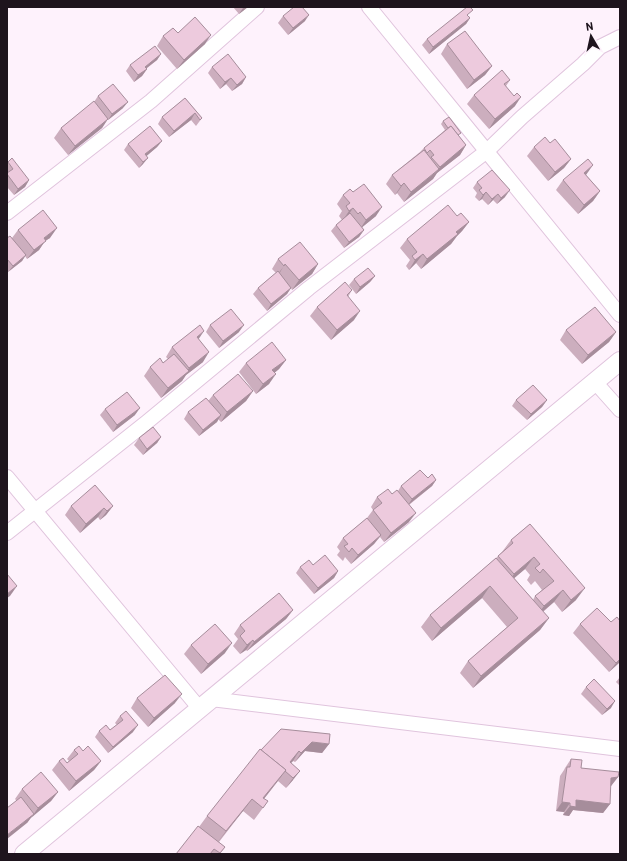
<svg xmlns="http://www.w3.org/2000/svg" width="627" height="861" font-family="Barlow,sans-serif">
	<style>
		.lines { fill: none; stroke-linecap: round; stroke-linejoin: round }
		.minor-casing { stroke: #e0c4dd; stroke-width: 16 }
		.tertiary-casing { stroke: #e0c4dd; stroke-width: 20 }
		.minor { stroke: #fff; stroke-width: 14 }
		.tertiary { stroke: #fff; stroke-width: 18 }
		.wall { fill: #ccaebe; fill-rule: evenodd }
		.shaded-wall { fill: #a68d9b }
		.building { fill: #edcadd; stroke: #a68d9b }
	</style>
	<rect width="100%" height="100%" fill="#fef2fc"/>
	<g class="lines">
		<defs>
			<g id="minor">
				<path d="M369 7 620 315"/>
				<path d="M7 213 151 101 257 7"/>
				<path d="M595 382 620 410"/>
				<path d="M7 477 200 709"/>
				<path d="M7 533 147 422 309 288 487 151 522 117 583 64 600 47 620 37"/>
				<path d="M211 699 620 749"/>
			</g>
			<path id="tertiary" d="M24 854 620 361"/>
		</defs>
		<use href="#minor" class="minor-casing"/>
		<use href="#tertiary" class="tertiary-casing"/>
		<use href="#minor" class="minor"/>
		<use href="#tertiary" class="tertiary"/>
	</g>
	<g class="wall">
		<path d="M233 7H248L239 14Z"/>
		<path d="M283 16 305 21 288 35 278 23Z"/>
		<path d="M469 16 470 18 466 24 429 54 422 45 427 39Z"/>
		<path d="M178 33 205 44 177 69 157 46 163 36Z"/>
		<path d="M447 44 492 66 485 75 467 89 441 54Z"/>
		<path d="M161 54 157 60 146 69H147L142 76 134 82 126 71 130 65Z"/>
		<path d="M212 67 246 77 242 84 232 91 226 84 220 89 208 73Z"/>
		<path d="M510 80 506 86 515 106 489 129 467 104 474 95Z"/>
		<path d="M98 96 123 108 108 120H107L102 128 68 155 54 138 61 128 94 102Z"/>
		<path d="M185 98 202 118 196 126 191 120 169 137 158 124 162 117Z"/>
		<path d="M443 121 459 136 466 145 460 155 437 173 433 179 404 202 397 193 395 195 386 184 392 175 420 152 424 148 445 130 441 124Z"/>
		<path d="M162 141 157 147 146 156 143 164 139 168 124 150 128 144Z"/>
		<path d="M550 143 571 159 564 168 548 181 527 156 534 147Z"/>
		<path d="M8 162 29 180 25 187 14 195 7 187V163Z"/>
		<path d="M586 175 600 191 593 201 578 214 556 190 563 180Z"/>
		<path d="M477 182 505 197 497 204 493 200 488 205 482 199 479 201 475 197 477 193 473 188Z"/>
		<path d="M343 195 376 216 362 227 364 230 359 237 344 248 331 231 336 225 342 220 339 216 342 211 337 204Z"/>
		<path d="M457 216 469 222 462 231 457 236 451 244 421 269 416 263 409 270 406 266 410 260 400 248 407 239Z"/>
		<path d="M18 230 50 238 45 241 39 250 27 259 25 256 22 261 8 272 7 270V238H12Z"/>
		<path d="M278 259 318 264 312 274 292 290 291 288 287 294 267 311 253 294 258 288 276 273 272 269Z"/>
		<path d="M375 276 370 282 356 294 349 285 354 279Z"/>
		<path d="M352 290 348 297 354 320 331 340 310 316 317 307Z"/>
		<path d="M210 325 239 332 219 348 206 332Z"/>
		<path d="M566 330 616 332 609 342 582 364 560 340Z"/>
		<path d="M199 339 203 362 186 375 182 381 161 398 144 376 150 367 163 363 168 359 166 357 172 347Z"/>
		<path d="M286 360 279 369 274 373 269 384 256 394 239 372 246 363Z"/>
		<path d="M253 391 246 401 221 422 218 419 217 422 199 436 184 419 188 412 209 400 213 395Z"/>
		<path d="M516 400H547L542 407 527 420 512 406Z"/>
		<path d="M105 409 135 415 113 432 100 415Z"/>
		<path d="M161 437 157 443 143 455 134 445 139 438Z"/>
		<path d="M428 478 436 480 432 486 409 505V522L384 542 380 537 374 544 351 564 345 557 343 561 337 555 340 551 337 547 343 538 367 518 373 510 371 507 377 497 392 494 398 491 401 486Z"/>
		<path d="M71 506H113L106 515 100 520 98 517 80 533 65 515Z"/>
		<path d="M530 524 576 600 562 612 554 602 543 612 549 618 540 630 473 688 460 673 468 661 507 627 482 598 432 641 421 627 430 615 496 558 502 552 511 540ZM525 569 530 575 527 580 531 585 535 581 542 590 535 596 533 600 514 578Z"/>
		<path d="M313 565 338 571 334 578 314 594 296 573 300 567Z"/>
		<path d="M293 610 286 619 247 651 246 650 240 654 233 646 238 639 234 634 240 625Z"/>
		<path d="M620 621V662L609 672 573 633 580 624 611 622Z"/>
		<path d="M191 645 225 653 201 674 184 654Z"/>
		<path d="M620 677V686L616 682Z"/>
		<path d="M586 687 611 708 602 715 581 694Z"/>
		<path d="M137 698 175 703 148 727 131 708Z"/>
		<path d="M120 716 133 732 108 753 95 737 99 731 110 730 117 725 115 723Z"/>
		<path d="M329 744 322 753 305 751 295 762 293 761 291 763 293 780 286 788 278 781 264 799 268 801 254 820 243 811 219 842 225 847 220 854H176L199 827 207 816 261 750Z"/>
		<path d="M74 750 83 751 101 761 94 770 69 791 52 770 59 761 67 763 69 761 67 759Z"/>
		<path d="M571 759 581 768 618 777 611 786H610V804L603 813 573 810 569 816 563 815 564 812 556 811 560 776 564 770 565 768Z"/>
		<path d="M22 789 58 792 51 801 31 817 27 823 17 801 15 799Z"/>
	</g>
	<g class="shaded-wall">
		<path d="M244 7H248L239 14 243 8Z"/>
		<path d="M309 15 305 21 288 35 293 28Z"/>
		<path d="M470 18 466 24 429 54 433 47Z"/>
		<path d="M211 35 205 44 177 69 184 60Z"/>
		<path d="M161 54 157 60 140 73 145 67Z"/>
		<path d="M492 66 485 75 467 89 474 80Z"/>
		<path d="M147 69 142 76 134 82 138 75Z"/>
		<path d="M246 77 242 84 232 91 237 85Z"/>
		<path d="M231 78 226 84 220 89 225 82Z"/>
		<path d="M521 97 515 106 489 129 495 119Z"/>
		<path d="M128 102 123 108 108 120 112 114Z"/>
		<path d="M195 113 191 120 169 137 174 131Z"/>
		<path d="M108 119 102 128 68 155 75 146Z"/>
		<path d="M162 141 157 147 142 160 145 154Z"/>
		<path d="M466 145 460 155 437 173 433 179 404 202 411 192 436 172 440 167Z"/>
		<path d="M148 158 143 164 139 168 143 162Z"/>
		<path d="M571 159 564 168 548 181 555 172Z"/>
		<path d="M593 165 586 175 578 182 584 173Z"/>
		<path d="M29 180 25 187 14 195 18 189Z"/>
		<path d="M404 183 397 193 395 195 401 186Z"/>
		<path d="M510 190 505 197 497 204 501 198Z"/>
		<path d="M600 191 593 201 578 214 584 205Z"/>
		<path d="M486 192 482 199 479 201 483 195Z"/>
		<path d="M498 194 493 200 488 205 492 199Z"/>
		<path d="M382 207 376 216 360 229 366 220Z"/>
		<path d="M353 208 347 217 343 220 349 211Z"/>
		<path d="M469 222 462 231 457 236 451 244 421 269 427 259 456 232Z"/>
		<path d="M57 228 50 238 45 241 39 250 27 259 34 250 44 238Z"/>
		<path d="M364 230 359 237 344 248 349 242Z"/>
		<path d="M423 254 416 263 409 270 415 260Z"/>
		<path d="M26 255 22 261 8 272 13 266Z"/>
		<path d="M285 264 279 274 277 275 284 266Z"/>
		<path d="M318 264 312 274 292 290 299 280Z"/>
		<path d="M375 276 370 282 356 294 360 287Z"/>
		<path d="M291 288 287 294 267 311 271 304Z"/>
		<path d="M360 311 354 320 331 340 337 330Z"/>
		<path d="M244 325 239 332 219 348 223 341Z"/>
		<path d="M204 331 198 340 197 337Z"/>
		<path d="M616 332 609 342 582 364 588 355Z"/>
		<path d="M209 352 203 362 186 375 182 381 161 398 168 388 185 374 189 368Z"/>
		<path d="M286 360 279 369 266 380 272 370Z"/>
		<path d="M276 374 269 384 256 394 263 384Z"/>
		<path d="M253 391 246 401 221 422 227 412Z"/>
		<path d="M547 400 542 407 527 420 531 414Z"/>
		<path d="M140 408 135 415 113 432 117 425Z"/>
		<path d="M221 415 217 422 199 436 203 430Z"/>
		<path d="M161 437 157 443 143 455 147 449Z"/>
		<path d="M436 480 432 486 408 505 412 499Z"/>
		<path d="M113 506 106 515 100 520 107 511Z"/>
		<path d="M104 508 98 517 80 533 86 524Z"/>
		<path d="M416 513 409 522 384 542 391 533Z"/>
		<path d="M381 535 374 544 351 564 358 555Z"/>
		<path d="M534 557 525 569 505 586 514 574Z"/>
		<path d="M338 571 334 578 314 594 318 588Z"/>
		<path d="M17 586 10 596 7 598V594Z"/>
		<path d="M490 586 482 598 432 641 441 628Z"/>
		<path d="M585 588 576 600 562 612 571 600Z"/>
		<path d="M563 590 554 602 535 618 544 606Z"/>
		<path d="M293 610 286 619 247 651 254 642Z"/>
		<path d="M549 618 540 630 473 688 481 676Z"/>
		<path d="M253 640 246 650 240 654 247 645Z"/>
		<path d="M232 643 225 653 201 674 208 664Z"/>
		<path d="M620 659V662L609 672 616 663Z"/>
		<path d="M182 694 175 703 148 727 154 718Z"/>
		<path d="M615 701 611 708 602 715 607 709Z"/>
		<path d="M138 725 133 732 108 753 113 747Z"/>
		<path d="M312 742 329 744 322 753 305 751 295 762 301 753Z"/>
		<path d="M299 751 293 761 283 771 290 762Z"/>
		<path d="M101 761 94 770 69 791 76 781Z"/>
		<path d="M286 770 277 782 259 805 263 798Z"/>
		<path d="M300 771 293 780 286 788 293 778Z"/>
		<path d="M618 777 611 786 604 787 611 778Z"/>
		<path d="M58 792 51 801 31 818 38 808Z"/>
		<path d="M252 799 243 811 217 843 226 831Z"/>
		<path d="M576 800 610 804 603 813 573 810 569 816 563 815 570 806Z"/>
		<path d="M562 802 570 803 564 812 556 811Z"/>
		<path d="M34 814 27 823 7 839V835Z"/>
	</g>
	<g class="building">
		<path d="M294 7H302L309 15 293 28 283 16Z"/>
		<path d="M467 7H470L473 10 467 15 470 18 433 47 427 39Z"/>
		<path d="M195 17 211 35 184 60 163 36 173 28 178 33Z"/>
		<path d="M465 31 492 66 474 80 447 44Z"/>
		<path d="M155 46 161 54 145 67 147 69 138 75 130 65Z"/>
		<path d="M228 54 246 77 237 85 231 78 225 82 212 67Z"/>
		<path d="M502 70 510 80 504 84 514 96 517 93 521 97 495 119 474 95Z"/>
		<path d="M113 84 128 102 112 114 98 96Z"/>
		<path d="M185 98 202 118 200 120 195 113 174 131 162 117Z"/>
		<path d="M94 101 108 119 75 146 61 128Z"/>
		<path d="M449 117 461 133 458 135 451 126 448 128 443 121Z"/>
		<path d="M150 126 162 141 145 154 148 158 143 162 128 144Z"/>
		<path d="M451 126 466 145 440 167 431 157 434 155 430 150 427 153 424 148Z"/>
		<path d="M545 137 550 143 555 139 571 159 555 172 534 147Z"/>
		<path d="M424 150 439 169 411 192 404 183 401 186 392 175Z"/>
		<path d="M12 158 29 180 18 189 7 174V173L13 169 8 162Z"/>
		<path d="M588 159 593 165 584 173 600 191 584 205 563 180Z"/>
		<path d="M492 170 510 190 501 198 498 194 492 199 486 192 483 195 479 190 482 188 477 182Z"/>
		<path d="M364 184 382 207 366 220 360 212 358 214 353 208 349 211 346 206 350 203 343 195 350 189 353 192Z"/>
		<path d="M448 205 457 216 461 213 469 222 456 232 458 234 427 259 423 254 415 260 412 256 417 252 407 239Z"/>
		<path d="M43 210 57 228 44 238 46 241 34 250 18 230Z"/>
		<path d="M350 213 364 230 349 242 336 225Z"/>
		<path d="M10 236 26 255 13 266 7 259V238Z"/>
		<path d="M300 242 318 264 299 280 285 264 284 266 278 259Z"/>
		<path d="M368 268 375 276 360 287 354 279Z"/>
		<path d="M278 271 291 288 271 304 258 288Z"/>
		<path d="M345 282 352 290 347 295 360 311 337 330 317 307Z"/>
		<path d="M595 307 616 332 588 355 566 330Z"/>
		<path d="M231 309 244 325 223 341 210 325Z"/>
		<path d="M200 325 204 331 197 337 209 352 189 368 172 347Z"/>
		<path d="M272 342 286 360 272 370 276 374 263 384 246 363Z"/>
		<path d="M174 354 189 371 168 388 150 367 160 358 163 363Z"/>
		<path d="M238 374 253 391 227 412 213 395Z"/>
		<path d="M533 385 547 400 531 414 516 400Z"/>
		<path d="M127 392 140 408 117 425 105 409Z"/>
		<path d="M206 398 221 415 203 430 188 412Z"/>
		<path d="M153 427 161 437 147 449 139 438Z"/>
		<path d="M420 470 428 478 432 474 436 480 412 499 401 486Z"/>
		<path d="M95 485 113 506 107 511 104 508 86 524 71 506Z"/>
		<path d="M388 489 392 494 397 490 416 513 391 533 373 510 382 503 377 497Z"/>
		<path d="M367 518 381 535 358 555 352 548 349 552 344 546 348 544 343 538Z"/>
		<path d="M530 524 585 588 571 600 563 590 544 606 535 596 554 581 543 569 540 573 535 568 540 564 534 557 514 574 498 556 513 543 511 540Z"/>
		<path d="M325 555 338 571 318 588 300 567 309 560 313 565Z"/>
		<path d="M496 558 549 618 481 676 468 661 518 618 490 586 441 628 430 615Z"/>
		<path d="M7 574 17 586 7 594Z"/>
		<path d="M279 593 293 610 254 642 253 640 247 645 240 636 245 631 240 625Z"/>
		<path d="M597 608 611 622 617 617 620 621V659L616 663 580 624Z"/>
		<path d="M215 624 232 643 208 664 191 645Z"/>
		<path d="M165 675 182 694 154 718 137 698Z"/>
		<path d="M594 679 615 701 607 709 586 687Z"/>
		<path d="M126 711 138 725 113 747 99 731 106 725 110 730 123 720 120 716Z"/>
		<path d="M281 729 330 734 329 744 312 742 301 753 299 751 290 762 300 771 293 778 285 771 286 770 261 750Z"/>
		<path d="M79 746 83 751 88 746 101 761 76 781 59 761 63 758 67 763 78 754 74 750Z"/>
		<path d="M260 749 286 770 263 798 268 801 263 808 252 799 226 831 207 816Z"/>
		<path d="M571 759 582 760 581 768 619 772 618 777 611 778 610 804 576 800V807L570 806V803L562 802 567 767H570Z"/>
		<path d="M41 772 58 792 38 808 22 789Z"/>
		<path d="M21 797 34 814 7 835V808Z"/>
		<path d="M198 826 225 847 220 853 214 849 210 854H176Z"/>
	</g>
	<rect width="627" height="861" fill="none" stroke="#1e141d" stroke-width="16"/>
	<g transform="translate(591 36) rotate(351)" stroke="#fef2fc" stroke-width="3" paint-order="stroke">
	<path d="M0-3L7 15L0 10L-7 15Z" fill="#1e141d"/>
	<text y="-6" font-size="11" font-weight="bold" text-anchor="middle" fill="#1e141d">N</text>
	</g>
</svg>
